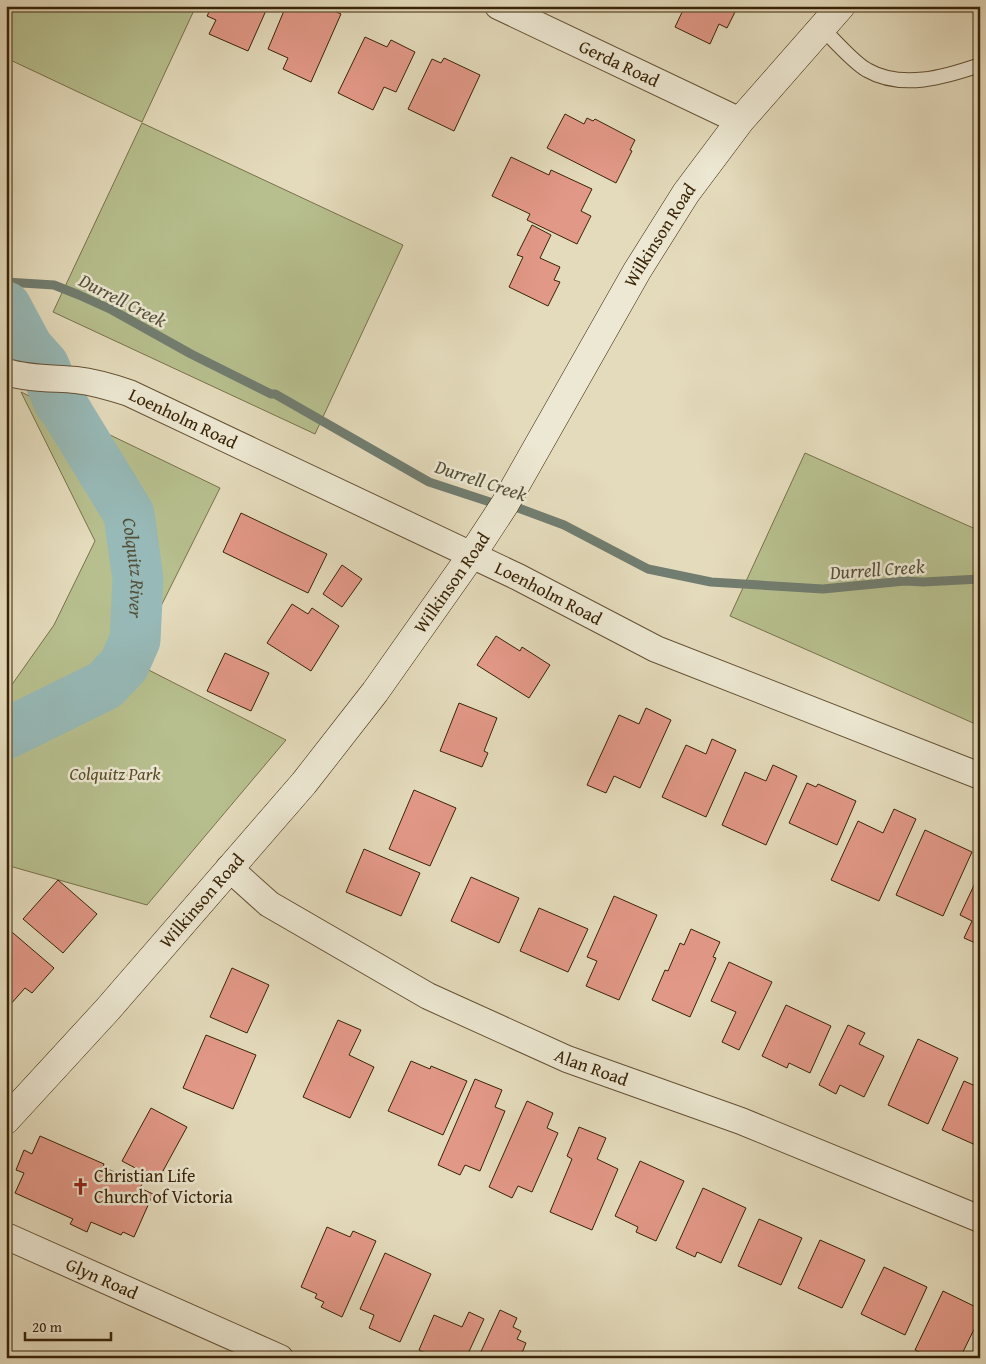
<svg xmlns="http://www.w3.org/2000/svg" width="986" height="1364" font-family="'Gentium Book Plus',serif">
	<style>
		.green { fill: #b7bf8e; stroke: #78714a }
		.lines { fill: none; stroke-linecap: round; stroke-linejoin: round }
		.stream { stroke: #717d70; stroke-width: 9 }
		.river { stroke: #97b9b7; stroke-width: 51 }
		.building { fill: #e29887; stroke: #392305 }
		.lane-casing { stroke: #645133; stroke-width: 16 }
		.street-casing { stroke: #645133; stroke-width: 28 }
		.secondary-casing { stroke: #392305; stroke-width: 29 }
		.lane { stroke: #ede8d3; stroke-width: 14 }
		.street { stroke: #ede8d3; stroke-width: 26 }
		.secondary { stroke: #ede8d3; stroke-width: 28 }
		.labels { text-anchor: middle; stroke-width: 5; stroke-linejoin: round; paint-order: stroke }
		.street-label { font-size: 18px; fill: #392305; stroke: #ede8d3 }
		.park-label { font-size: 18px; font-style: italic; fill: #584a27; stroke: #ede8d3 }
		.poi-label { font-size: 18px; fill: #392305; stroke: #ede8d3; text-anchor: start }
		.water-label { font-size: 19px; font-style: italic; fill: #55503a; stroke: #ede8d3 }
	</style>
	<rect width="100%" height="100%" fill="#e4dbbc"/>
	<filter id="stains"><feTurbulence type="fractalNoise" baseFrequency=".004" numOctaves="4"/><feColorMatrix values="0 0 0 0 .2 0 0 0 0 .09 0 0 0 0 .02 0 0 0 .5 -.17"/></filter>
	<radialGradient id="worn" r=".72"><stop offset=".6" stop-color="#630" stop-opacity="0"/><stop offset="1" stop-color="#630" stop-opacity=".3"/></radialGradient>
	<g class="green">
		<path d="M6 6H196L142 122 6 58Z"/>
		<path d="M142 123 403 245 315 434 53 312Z"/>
		<path d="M21 392 220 488 133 662 286 740 147 905 6 865V693L54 625 95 541Z"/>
		<path d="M805 453 980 531V726L730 616Z"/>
	</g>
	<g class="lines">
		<path class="stream" d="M6 282 54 285 79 295 112 310 191 354 271 394H275L429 482 496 504 505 503 564 525 648 569 711 582 823 589 905 581 923 582 980 579"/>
		<path class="river" id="s1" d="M6 307 28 348 44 366 59 402 63 406 129 514 138 579 135 640 124 665 105 685 6 734"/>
	</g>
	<g class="building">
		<path d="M212 6H268L248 51 209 34 216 20 207 16Z"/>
		<path d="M286 6H323L341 14 311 82 283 69 288 58 268 49Z"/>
		<path d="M685 6H738L727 28 719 24 710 44 675 27Z"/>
		<path d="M365 37 387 47 391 40 415 52 396 92 384 87 373 110 338 93Z"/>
		<path d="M444 58 480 75 454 131 408 109 432 59 441 63Z"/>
		<path d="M565 114 584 124 587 118 593 121 595 119 635 140 630 150 632 151 616 183 547 148Z"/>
		<path d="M511 157 549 175 551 170 592 189 581 211 591 216 577 244 527 220 530 214 492 196Z"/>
		<path d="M532 225 551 235 540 258 560 267 554 280 560 282 548 306 509 287 523 257 517 255Z"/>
		<path d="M241 513 327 554 308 593 223 552Z"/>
		<path d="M342 565 362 579 342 607 323 594Z"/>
		<path d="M292 604 308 614 312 608 339 626 311 671 267 643Z"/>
		<path d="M496 636 520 651 522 647 550 665 529 698 477 665Z"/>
		<path d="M225 653 269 673 251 711 207 691Z"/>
		<path d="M459 703 497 718 484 751 488 753 482 767 440 751Z"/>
		<path d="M646 708 671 720 640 788 614 776 606 793 587 785 619 715 639 724Z"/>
		<path d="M712 739 736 750 706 817 662 797 686 745 706 754Z"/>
		<path d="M773 765 797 776 766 845 722 825 745 772 766 781Z"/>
		<path d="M807 783 816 787 818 784 856 801 837 845 789 823Z"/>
		<path d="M414 790 456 808 430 866 389 849Z"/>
		<path d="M894 809 916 819 879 901 831 880 858 821 883 833Z"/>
		<path d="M925 830 972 852 943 916 896 895Z"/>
		<path d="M364 849 420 873 401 916 346 892Z"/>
		<path d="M471 877 519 898 499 943 451 921Z"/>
		<path d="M58 880 97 914 63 953 23 919Z"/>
		<path d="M976 881 980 882V945L964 938 972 921 960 915Z"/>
		<path d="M614 896 657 915 619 1000 586 986 597 961 587 957Z"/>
		<path d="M539 908 588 929 568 972 520 951Z"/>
		<path d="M6 927 54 968 32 993 25 988 10 1005 6 1002Z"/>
		<path d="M691 929 720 942 713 957 716 958 690 1017 652 1000 665 970 668 971 680 943 684 945Z"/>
		<path d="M729 962 772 982 739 1050 722 1042 736 1012 711 1001Z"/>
		<path d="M232 968 269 985 247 1033 210 1017Z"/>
		<path d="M786 1005 831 1026 810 1073 789 1063 787 1068 762 1056Z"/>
		<path d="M338 1020 361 1030 349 1055 374 1067 350 1118 303 1097Z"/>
		<path d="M848 1025 865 1033 859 1044 884 1056 864 1097 840 1085 836 1094 819 1085Z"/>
		<path d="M206 1035 256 1055 233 1109 183 1088Z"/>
		<path d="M918 1039 958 1058 928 1124 888 1105Z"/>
		<path d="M411 1061 430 1069 431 1066 467 1081 443 1135 388 1111Z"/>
		<path d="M475 1079 502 1090 495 1107 505 1111 480 1171 465 1165 460 1175 438 1165Z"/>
		<path d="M964 1081 980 1088V1147L942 1130Z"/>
		<path d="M527 1101 553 1113 547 1128 558 1133 532 1192 518 1186 512 1198 489 1187Z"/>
		<path d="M151 1108 187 1127 158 1180 122 1161Z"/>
		<path d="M579 1127 606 1138 597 1159 618 1169 592 1230 550 1212 572 1159 567 1156Z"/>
		<path d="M40 1136 104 1164 103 1167 142 1184 140 1188 153 1194 134 1237 123 1232 121 1235 91 1222 87 1232 70 1224 73 1219 15 1193 24 1173 16 1170 24 1150 32 1154Z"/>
		<path d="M640 1161 684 1181 656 1241 636 1232 638 1227 615 1216Z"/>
		<path d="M703 1188 746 1208 721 1263 697 1252 695 1257 676 1248Z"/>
		<path d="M759 1219 802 1238 781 1285 738 1266Z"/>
		<path d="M327 1227 350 1237 353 1231 376 1241 342 1317 321 1307 324 1302 315 1298 317 1294 301 1287Z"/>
		<path d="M820 1240 865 1260 842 1308 798 1288Z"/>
		<path d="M385 1253 431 1274 400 1342 369 1328 374 1315 360 1309Z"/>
		<path d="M884 1267 927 1287 905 1335 861 1314Z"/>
		<path d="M943 1291 980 1309V1317L960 1358H932L915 1350Z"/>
		<path d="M500 1310 517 1318 513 1327 521 1331 517 1339 526 1343 520 1358H478Z"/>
		<path d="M469 1312 484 1319 466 1358H436L419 1350 434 1315 462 1327Z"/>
		<path d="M560 1352 573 1358H557Z"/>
	</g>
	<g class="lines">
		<defs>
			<path id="lane" d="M822 28C834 40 854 63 867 70 902 90 945 77 980 65"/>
			<g id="street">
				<path id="s2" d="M498 6 740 121"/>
				<path id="s3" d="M6 372C29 379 52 378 76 380 94 382 111 387 129 393L518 577 656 649 980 776"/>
				<path id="s4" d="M229 868 269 904 428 996 567 1059 741 1121 980 1219"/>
				<path id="s5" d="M6 1236 280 1358"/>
			</g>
			<g id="secondary">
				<path id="s6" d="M6 1120 108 1009 304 783 375 692 471 556 505 504 637 271 686 193 740 121 841 6"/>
			</g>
		</defs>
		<use href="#lane" class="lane-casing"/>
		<use href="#street" class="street-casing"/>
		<use href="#secondary" class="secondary-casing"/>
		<use href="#lane" class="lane"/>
		<use href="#street" class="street"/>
		<use href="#secondary" class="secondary"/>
	</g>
	<defs>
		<symbol id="church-bare" viewBox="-9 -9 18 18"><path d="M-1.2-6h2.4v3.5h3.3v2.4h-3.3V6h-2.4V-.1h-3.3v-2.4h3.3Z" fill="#8f2418" stroke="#ede8d3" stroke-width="2.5" paint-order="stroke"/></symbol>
	</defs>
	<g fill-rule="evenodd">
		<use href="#church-bare" x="68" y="1174" width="25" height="25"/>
	</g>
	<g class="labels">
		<g class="street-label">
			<text dy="6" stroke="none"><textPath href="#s2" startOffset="134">Gerda Road</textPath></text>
			<text dy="6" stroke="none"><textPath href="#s6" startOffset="1104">Wilkinson Road</textPath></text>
			<text dy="6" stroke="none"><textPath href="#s3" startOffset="185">Loenholm Road</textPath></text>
			<text dy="6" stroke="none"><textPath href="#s6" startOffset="699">Wilkinson Road</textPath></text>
			<text dy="6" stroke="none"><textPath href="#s3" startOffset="590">Loenholm Road</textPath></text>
			<text dy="6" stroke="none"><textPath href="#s6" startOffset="294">Wilkinson Road</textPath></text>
			<text dy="6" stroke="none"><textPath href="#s4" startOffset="416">Alan Road</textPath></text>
			<text dy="6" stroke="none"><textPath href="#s5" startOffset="105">Glyn Road</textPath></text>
		</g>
		<g class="park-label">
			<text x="115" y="780">Colquitz Park</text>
		</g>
		<g class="poi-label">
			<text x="94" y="1182">Christian Life<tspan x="94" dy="21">Church of Victoria</tspan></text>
		</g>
		<g class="water-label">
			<text transform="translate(123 300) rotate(27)" y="7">Durrell Creek</text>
			<text transform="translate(481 480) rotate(18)" y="7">Durrell Creek</text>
			<text dy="7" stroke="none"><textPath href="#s1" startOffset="296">Colquitz River</textPath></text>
			<text transform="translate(877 569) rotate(-4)" y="7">Durrell Creek</text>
		</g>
	</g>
	<rect width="986" height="1364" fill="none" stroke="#e4dbbc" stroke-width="25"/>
	<rect x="8" y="8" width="971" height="1349" fill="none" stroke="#392305" stroke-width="2.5"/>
	<rect x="12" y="12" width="961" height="1339" fill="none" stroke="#392305"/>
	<path d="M25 1332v8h86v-8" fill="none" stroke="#392305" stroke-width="2.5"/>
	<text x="32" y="1332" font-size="15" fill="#392305" stroke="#ede8d3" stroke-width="4" paint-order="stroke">20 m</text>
	<rect width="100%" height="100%" filter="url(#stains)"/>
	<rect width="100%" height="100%" fill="url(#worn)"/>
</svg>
